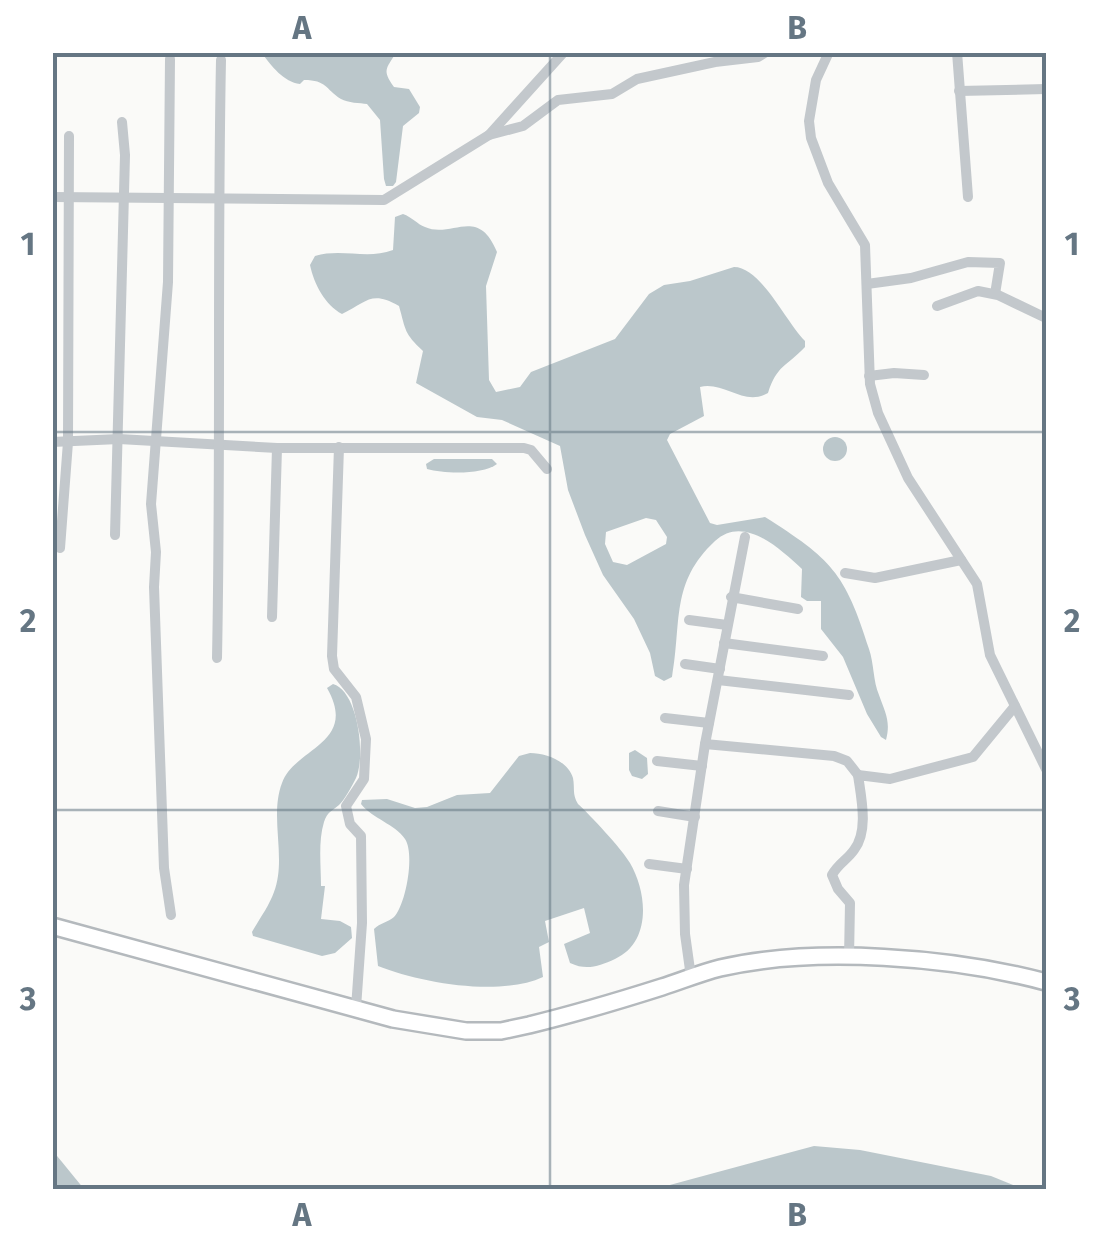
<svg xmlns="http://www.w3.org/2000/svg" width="1099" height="1242" font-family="'Fira Sans',sans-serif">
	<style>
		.water { fill: #bbc7cb; fill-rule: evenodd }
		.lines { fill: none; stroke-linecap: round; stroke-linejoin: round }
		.canal { stroke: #bbc7cb; stroke-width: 9 }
		.highway-casing { stroke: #b4b9bd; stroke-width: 20 }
		.minor { stroke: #c3c8cc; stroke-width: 10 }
		.highway { stroke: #fff; stroke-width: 15 }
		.grid { fill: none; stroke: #657683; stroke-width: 2.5; stroke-opacity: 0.55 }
		.neatline { fill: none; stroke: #657683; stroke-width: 4 }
		.grid-label { font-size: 32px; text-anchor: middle; font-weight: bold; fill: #657683 }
	</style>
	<rect width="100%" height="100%" fill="#fafaf8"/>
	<g class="water">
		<path d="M262 53H396C386 69 382 70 394 87L409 89 420 107 419 113 403 126 396 182 393 186H386L384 179 380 120 367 104C360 103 348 103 341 99 325 89 327 80 304 80L300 84C284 82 271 66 262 53Z"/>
		<path d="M403 214C412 217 417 224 425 227 452 239 478 205 497 252L486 286 489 380 496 392 520 387 531 372 615 339 649 294 664 285 690 281 734 267C761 267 786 322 805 341V347C786 367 777 365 768 393 744 407 724 381 700 387L704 416 670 434 667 440 710 523 717 525 765 517C831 559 845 572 869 649 874 663 873 681 879 695 885 712 891 721 886 740L881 737 867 714 843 657 821 629V601H807L801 597 802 569C780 549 744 514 715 541 670 583 682 622 672 677L664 681 655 676 650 653 634 619 603 575 585 535 568 490 560 446 502 420 477 417 416 383 423 351C404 333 406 331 399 306 371 290 367 302 342 314 325 305 314 284 310 265L315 256C342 248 367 260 393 250L395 217ZM646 518 656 520 667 537 666 544 627 565 613 562 605 544 606 532Z"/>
		<circle cx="835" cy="449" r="12"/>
		<path d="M434 459H492L497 464C482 475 445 474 427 469L426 464Z"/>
		<path d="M333 684C358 691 366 756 356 778 352 786 345 799 339 805 332 811 327 812 324 822 318 841 321 866 321 886H325L321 919 340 921 351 927 352 938 335 953 322 956 253 936 252 932C260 918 269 906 274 892 287 858 269 817 282 783 294 748 359 744 327 688Z"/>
		<path d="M635 750 647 758 648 774 642 779 632 776 629 770V753Z"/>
		<path d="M530 753C546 753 568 761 573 778 575 789 572 794 578 804 590 815 622 849 630 863 648 894 651 943 615 959 599 966 587 971 570 963L564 944 590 933 584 908 545 921 549 942 539 947 543 977C500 997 421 983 378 966L374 929C380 923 388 922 394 917 406 904 415 854 405 839 395 824 373 819 361 804L362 800 387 799 415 808 427 807 457 795 490 793 519 756Z"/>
		<path d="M814 1146 860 1150 991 1176 1023 1189H655Z"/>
		<path d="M53 1151 84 1189H53Z"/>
	</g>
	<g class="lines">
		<path class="canal" d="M1046 1190V1189"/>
		<defs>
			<path id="highway" d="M52 926 393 1019 466 1031H501L529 1025C574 1014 618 1001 662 987 681 981 700 973 720 968 815 946 953 957 1046 982"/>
		</defs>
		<use href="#highway" class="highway-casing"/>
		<g class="minor">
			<path d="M829 52 816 80 809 121 811 138 828 183 865 245 870 384 878 413 908 478 977 584 990 655 1046 769"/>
			<path d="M957 52 968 197"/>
			<path d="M170 59 168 282 151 504 156 552 154 587 164 868 171 915"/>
			<path d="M959 91 1046 89"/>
			<path d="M489 135 523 126 558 100 612 94 637 79 715 62 758 57 766 52"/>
			<path d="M52 197 384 200 489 135 564 52"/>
			<path d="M867 284 911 278 968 262 1000 263 995 294"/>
			<path d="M937 306 978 291 998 295 1046 318"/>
			<path d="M869 376 894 373 924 375"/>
			<path d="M52 442 119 439 277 448H524L531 450 547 469"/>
			<path d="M339 447 332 656 334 669 356 697 366 739 364 779 346 806 350 824 361 836 362 923 356 1008"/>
			<path d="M115 535 125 155 122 122"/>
			<path d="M60 548 68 442 69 136"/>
			<path d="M845 573 875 578 961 560"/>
			<path d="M731 597 798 609"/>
			<path d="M272 617 277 448"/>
			<path d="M689 620 727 625"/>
			<path d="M724 643 823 656"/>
			<path d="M217 658C221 459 217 260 221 60"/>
			<path d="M685 664 720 669"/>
			<path d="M718 680 849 695"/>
			<path d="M665 718 709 723"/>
			<path d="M705 744 834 756 847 761 858 775"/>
			<path d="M657 761 702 766"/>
			<path d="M658 811 695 817"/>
			<path d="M649 864 687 869"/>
			<path d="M849 958 850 903 838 889 832 875C838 864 847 860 854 850 869 831 861 797 858 775L890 779 973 757 1015 706"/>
			<path d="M691 977 685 934 684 885 705 744 745 537"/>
		</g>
		<use href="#highway" class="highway"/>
	</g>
	<path class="grid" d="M550 52V1190M52 432H1046M52 810H1046"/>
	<rect width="1099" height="1242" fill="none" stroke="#ffffff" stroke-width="110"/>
	<rect x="55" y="55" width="989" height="1132" class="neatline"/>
	<g class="grid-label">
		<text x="302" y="39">A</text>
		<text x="797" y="39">B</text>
		<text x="28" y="255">1</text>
		<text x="1072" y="255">1</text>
		<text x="28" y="632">2</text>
		<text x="1072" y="632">2</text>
		<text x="28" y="1010">3</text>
		<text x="1072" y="1010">3</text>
		<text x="302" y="1226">A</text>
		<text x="797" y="1226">B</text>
	</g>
</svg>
